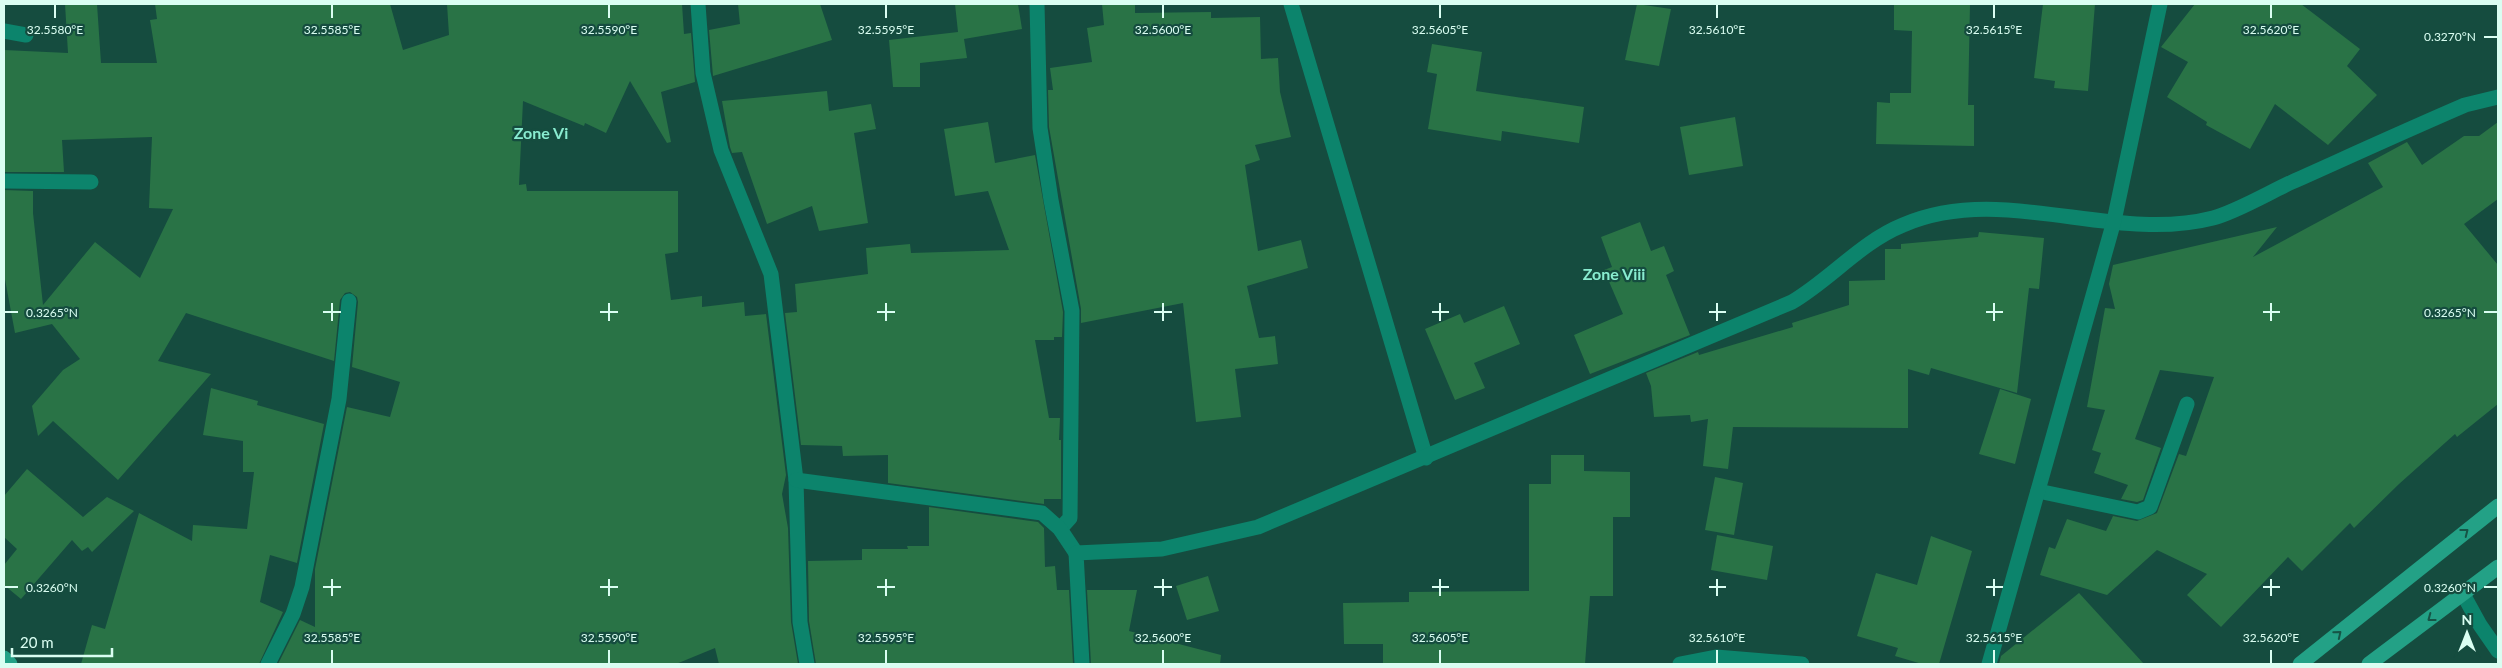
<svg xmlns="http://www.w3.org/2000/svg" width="2502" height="668" font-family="Lato,sans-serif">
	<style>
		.building { fill: #297346 }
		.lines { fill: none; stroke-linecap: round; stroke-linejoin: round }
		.minor { stroke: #0c846c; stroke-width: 15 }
		.major { stroke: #23a186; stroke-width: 15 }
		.oneway { stroke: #165446 }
		.ticks { fill: none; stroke: #dafef2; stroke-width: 2 }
		.labels { text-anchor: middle; stroke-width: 4.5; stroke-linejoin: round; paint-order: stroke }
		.quarter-label { font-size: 16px; font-weight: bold; fill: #89ecd0; stroke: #154c3f }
		.ticks-label { font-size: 12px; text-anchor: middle; fill: #dafef2; stroke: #154c3f; stroke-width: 4.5; stroke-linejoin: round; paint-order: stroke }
	</style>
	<rect width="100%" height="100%" fill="#154c3f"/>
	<g class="building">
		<path d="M65 4H97L101 63H157L150 20 157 19 155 4H390L403 50 449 35 447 4H682L684 34 691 33 695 82 661 92 671 142 667 143 630 81 606 133 585 123 584 126 523 101 519 185 526 184 527 191H678V252L665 254 671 300 702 296V307L744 302 745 316 766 314 786 475 782 494 788 528 791 622 798 664H719L715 648 676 664H278L300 620 315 627V569L347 407 390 417 400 382 352 367 358 302 357 297 350 292 345 293 340 300 334 361 186 313 158 361 211 374 118 480 53 421 38 436 32 406 63 370 80 359 52 324 15 333 4 274V190L33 191V213L43 305 95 242 140 278 173 209 149 208 152 137 62 140 64 172H4V50L68 53Z"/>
		<path d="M738 4H820L832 40 713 76 709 30 740 24Z"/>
		<path d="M955 4H1018L1022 29 964 39 967 58 920 63V87H893L889 40 958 32Z"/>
		<path d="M1102 4H1135V13L1211 12V18L1260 17 1261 59 1278 58 1280 92 1291 137 1255 145 1260 160 1245 165 1258 251 1301 240 1308 268 1247 286 1259 338 1275 336 1278 364 1235 369 1241 417 1196 422 1183 303 1081 323V309L1049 127 1048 90H1053L1050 68 1092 62 1087 28 1104 25Z"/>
		<path d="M1637 4 1671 9 1659 66 1625 60Z"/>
		<path d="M1894 4H1970L1968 105H1974V146L1876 144 1877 102 1890 103V93H1911L1912 31 1894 30Z"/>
		<path d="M2043 4H2095L2088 91 2054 88 2055 81 2034 78Z"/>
		<path d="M2195 4H2301L2360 49 2347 66 2377 95 2328 145 2275 104 2250 149 2206 125 2207 122 2167 97 2188 62 2161 47Z"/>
		<path d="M1432 44 1482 52 1476 91 1584 107 1579 143 1502 131 1501 141 1428 129 1437 74 1427 72Z"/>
		<path d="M827 91 829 111 871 104 876 129 854 133 868 223 819 231 812 206 767 224 742 152 732 153 730 147 722 101Z"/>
		<path d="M1735 117 1743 166 1689 175 1680 127Z"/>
		<path d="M988 122 995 163 1035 155 1063 312 1062 337H1054V340H1035L1049 418H1060L1059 440H1061V499H1044V504L888 483V455L843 456 842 446 801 445 785 313 797 312 795 284 868 274 866 248 910 244 911 253 1009 250 988 191 955 196 944 129Z"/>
		<path d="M2498 122V199L2464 224 2498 265V404L2457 437 2455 434 2399 484 2354 528 2350 523 2302 571 2288 557 2221 627 2187 595 2207 574 2157 550 2107 595 2040 575 2049 547 2055 549 2067 519 2106 531 2113 516 2137 521 2157 513 2179 454 2186 456 2214 377 2160 370 2135 439 2161 448 2143 500 2137 502 2121 499 2128 485 2094 473 2101 453 2092 450 2105 410 2087 407 2105 308 2115 309 2109 284 2113 265 2277 227 2253 257 2383 187 2368 163 2407 142 2422 165 2464 136H2479Z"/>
		<path d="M1640 222 1651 251 1664 246 1674 271 1666 275 1690 335 1590 374 1574 335 1623 314 1604 270 1612 267 1601 237Z"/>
		<path d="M1979 232 2044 238 2039 289 2029 288 2017 393 1931 368 1929 375 1908 369V428L1733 427 1728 469 1703 466 1708 419 1691 422 1690 415 1654 417 1651 386 1646 373 1698 352 1699 355 1793 327 1792 323 1849 305V281L1885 280V249H1901V244L1978 237Z"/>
		<path d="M1504 306 1520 344 1474 363 1485 388 1455 400 1425 329 1460 314 1464 323Z"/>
		<path d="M211 388 258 401 257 405 324 424 297 563 270 555 260 602 283 612 259 664H81L92 625 105 629 139 513 192 541 193 525 247 529 254 472H243V441L203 435Z"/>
		<path d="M2000 389 2031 399 2015 464 1979 454Z"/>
		<path d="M1551 455H1584V471L1630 472V517H1613V596H1590L1585 664H1383V644H1344L1343 603 1409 602V592L1529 591V484H1551Z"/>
		<path d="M27 469 83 517 107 497 134 511 92 552 88 547 82 551 72 540 21 599 4 585V565L17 549 4 537V496Z"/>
		<path d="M1715 477 1743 483 1734 535 1705 530Z"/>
		<path d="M929 507 1038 522 1044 528 1045 567 1055 566 1057 590H1069L1073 664H816L809 621 808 561 862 560V549H908L907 546H929Z"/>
		<path d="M1717 535 1773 546 1767 580 1711 570Z"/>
		<path d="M1931 536 1972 551 1939 664H1922L1895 656 1898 648 1857 636 1876 573 1917 585Z"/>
		<path d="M1208 576 1219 611 1187 620 1176 586Z"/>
		<path d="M1087 590H1137L1129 631 1221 655 1220 664H1091Z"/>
		<path d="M2079 593 2144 664H1999L2001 656Z"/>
	</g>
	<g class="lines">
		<g class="minor">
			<path d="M698 4 703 73 721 150 771 274 796 480 800 622 807 664"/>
			<path d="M1037 4 1040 128 1051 200 1072 311 1070 518 1060 529"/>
			<path d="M1291 4 1426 458"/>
			<path d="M4 31 26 35"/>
			<path d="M4 181 91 182"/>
			<path d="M796 480 1042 513 1060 529 1076 553"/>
			<path d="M2038 491 2138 512 2150 507 2187 404"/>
			<path d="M2463 594 2480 625 2498 651"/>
			<path d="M268 664 293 614 302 587 339 399 349 301"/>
			<path d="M1082 664 1076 553 1162 549 1258 527 1792 302C1831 279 1861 242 1903 225 2003 182 2112 244 2213 218 2236 212 2270 192 2292 182 2350 156 2407 130 2465 105L2498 97"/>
			<path d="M1680 664 1716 657 1802 664"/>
			<path d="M1989 664 2114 221 2160 4"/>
		</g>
		<g class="major">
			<path d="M4 658 10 664"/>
			<path d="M2300 664 2498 506"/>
			<path d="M2369 664 2498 567"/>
		</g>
	</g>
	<defs><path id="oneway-chevron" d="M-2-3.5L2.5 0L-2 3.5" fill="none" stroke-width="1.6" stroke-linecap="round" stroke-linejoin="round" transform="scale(1.25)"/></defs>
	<g class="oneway">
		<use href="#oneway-chevron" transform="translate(2465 532) rotate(-38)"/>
		<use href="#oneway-chevron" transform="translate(2431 618) rotate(143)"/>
		<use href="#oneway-chevron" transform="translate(2338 634) rotate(-39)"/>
	</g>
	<path class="ticks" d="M55 5V18M332 5V18M609 5V18M886 5V18M1163 5V18M1440 5V18M1717 5V18M1994 5V18M2271 5V18M2484 37H2497M332 303V321M609 303V321M886 303V321M1163 303V321M1440 303V321M1717 303V321M1994 303V321M2271 303V321M5 312H18M323 312H341M600 312H618M877 312H895M1154 312H1172M1432 312H1449M1709 312H1726M1986 312H2003M2263 312H2280M2484 312H2497M332 579V596M609 579V596M886 579V596M1163 579V596M1440 579V596M1717 579V596M1994 579V596M2271 579V596M5 587H18M323 587H341M600 587H618M877 587H895M1154 587H1172M1432 587H1449M1709 587H1726M1986 587H2003M2263 587H2280M2484 587H2497M332 650V663M609 650V663M886 650V663M1163 650V663M1440 650V663M1717 650V663M1994 650V663M2271 650V663"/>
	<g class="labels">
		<g class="quarter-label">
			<text x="541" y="139">Zone Vi</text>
			<text x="1614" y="280">Zone Viii</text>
		</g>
	</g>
	<g class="ticks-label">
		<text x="55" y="34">32.5580°E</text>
		<text x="332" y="34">32.5585°E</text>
		<text x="609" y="34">32.5590°E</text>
		<text x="886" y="34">32.5595°E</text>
		<text x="1163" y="34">32.5600°E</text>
		<text x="1440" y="34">32.5605°E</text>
		<text x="1717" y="34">32.5610°E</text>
		<text x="1994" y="34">32.5615°E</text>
		<text x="2271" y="34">32.5620°E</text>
		<text x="2450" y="41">0.3270°N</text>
		<text x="52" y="317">0.3265°N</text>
		<text x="2450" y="317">0.3265°N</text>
		<text x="52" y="592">0.3260°N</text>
		<text x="2450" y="592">0.3260°N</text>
		<text x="332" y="642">32.5585°E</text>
		<text x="609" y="642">32.5590°E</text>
		<text x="886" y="642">32.5595°E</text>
		<text x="1163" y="642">32.5600°E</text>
		<text x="1440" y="642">32.5605°E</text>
		<text x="1717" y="642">32.5610°E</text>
		<text x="1994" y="642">32.5615°E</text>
		<text x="2271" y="642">32.5620°E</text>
	</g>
	<rect width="2502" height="668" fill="none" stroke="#dafef2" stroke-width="10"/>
	<g transform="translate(2467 633)" stroke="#154c3f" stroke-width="4" paint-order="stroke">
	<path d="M0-4L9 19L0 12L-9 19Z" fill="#dafef2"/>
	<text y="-8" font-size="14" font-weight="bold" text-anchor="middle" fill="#dafef2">N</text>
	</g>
	<path d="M12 648v8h100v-8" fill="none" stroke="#dafef2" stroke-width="2.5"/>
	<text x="20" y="648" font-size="15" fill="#dafef2" stroke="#154c3f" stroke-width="4" paint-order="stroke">20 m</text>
</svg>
